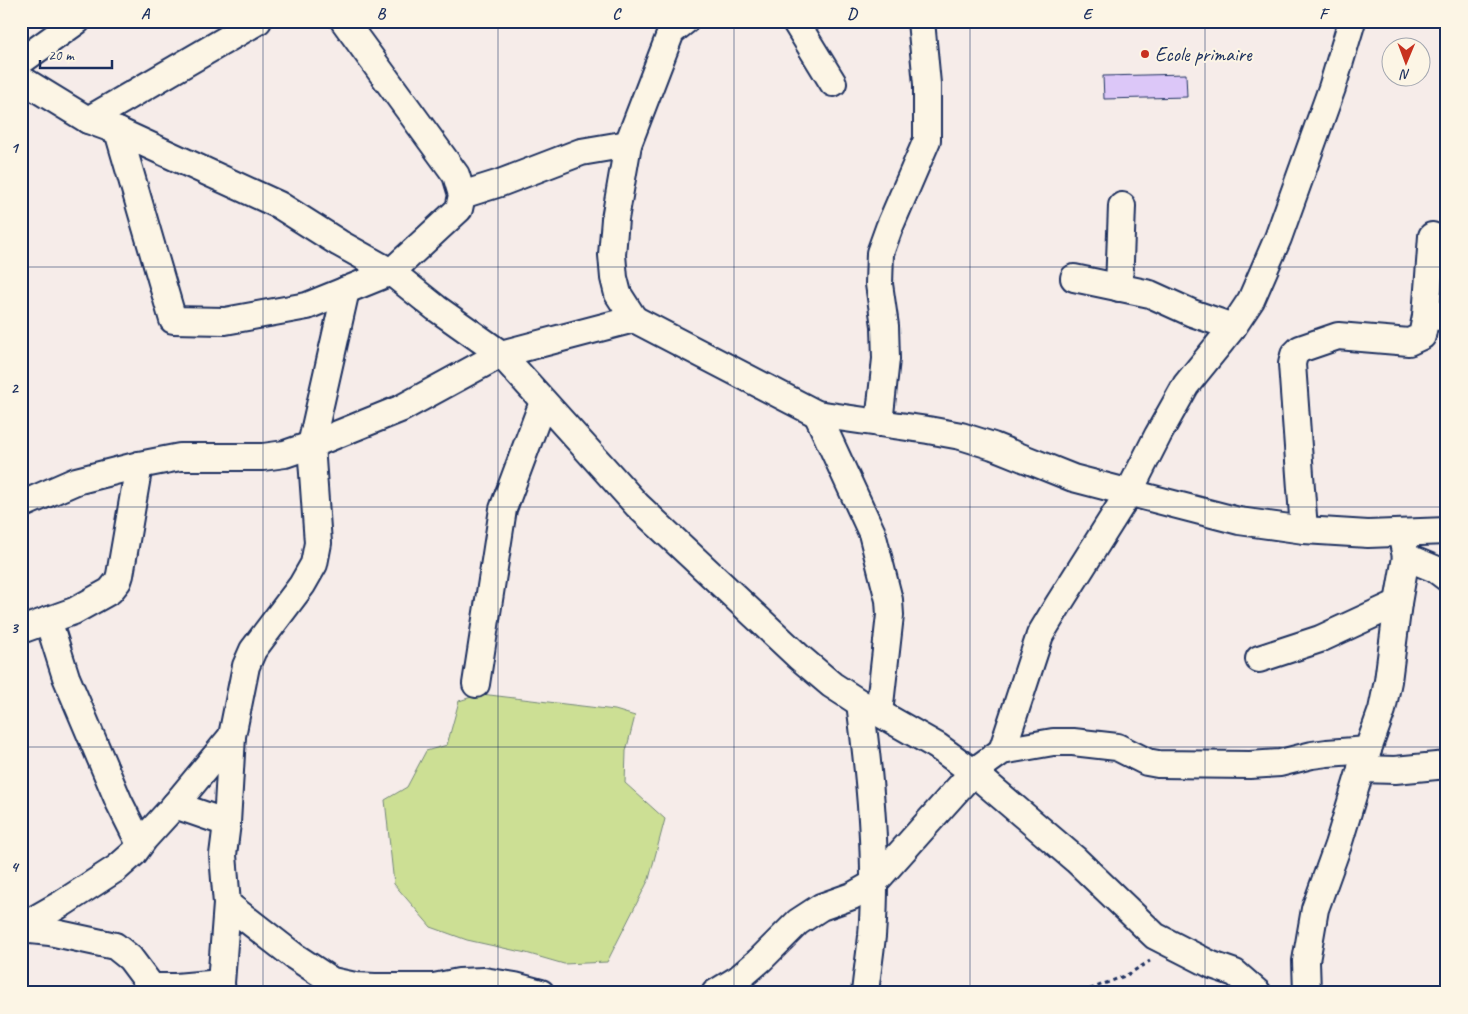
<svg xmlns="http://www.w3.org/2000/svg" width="1468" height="1014" font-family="Caveat,sans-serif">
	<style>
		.green { fill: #ccdf94; stroke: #748779 }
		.building { fill: #dcc7f8; stroke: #1b2f5e }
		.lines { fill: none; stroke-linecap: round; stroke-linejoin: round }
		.minor-casing { stroke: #1b2f5e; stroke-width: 30 }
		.path { stroke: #1b2f5e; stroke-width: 3; stroke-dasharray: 4 4; stroke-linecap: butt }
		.minor { stroke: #fcf5e5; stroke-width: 26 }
		.grid { fill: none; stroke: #1b2f5e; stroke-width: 1; stroke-opacity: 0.55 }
		.poi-dot { fill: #c8321e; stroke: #fcf5e5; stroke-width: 2 }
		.labels { text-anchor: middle; stroke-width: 4; stroke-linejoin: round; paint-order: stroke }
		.poi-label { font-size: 20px; fill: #1b2f5e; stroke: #fcf5e5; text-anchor: start }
		.neatline { fill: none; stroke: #1b2f5e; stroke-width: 2 }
		.grid-label { font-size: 16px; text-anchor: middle; font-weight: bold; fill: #1b2f5e }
	</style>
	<rect width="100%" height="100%" fill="#f6ece9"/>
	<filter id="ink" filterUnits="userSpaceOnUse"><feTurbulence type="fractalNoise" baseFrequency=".02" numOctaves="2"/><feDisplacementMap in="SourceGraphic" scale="10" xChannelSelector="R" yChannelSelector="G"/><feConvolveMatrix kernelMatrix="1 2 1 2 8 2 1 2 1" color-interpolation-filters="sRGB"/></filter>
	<g filter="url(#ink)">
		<path class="green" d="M481 694 615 710 635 716 626 751 625 783 665 819 649 879 607 962 564 964 526 953 467 940 431 927 394 884 385 800 407 787 426 751 447 745 459 701Z"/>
		<path class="building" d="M1186 74 1187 97 1104 99 1103 76Z"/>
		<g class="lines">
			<defs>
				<g id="minor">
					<path d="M795 21 833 83"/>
					<path d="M21 61 77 21"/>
					<path d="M21 79 88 120 118 131 279 205 339 243 391 272 436 308 501 354 637 505 799 657 832 685 860 703 879 713 937 746 973 772 1076 860 1155 936 1212 965 1235 973 1258 993"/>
					<path d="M88 120 258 21"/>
					<path d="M118 131 173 320 225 321 307 306 391 272 459 209 462 195 456 175 344 21"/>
					<path d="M462 195 500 183 581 152 628 144"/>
					<path d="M1074 278 1150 294 1192 313 1233 327"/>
					<path d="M1119 288 1122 206"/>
					<path d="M1426 316 1432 236"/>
					<path d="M634 319 618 294 614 278 612 255 615 219 628 144 671 32 685 21"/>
					<path d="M817 414 872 533 889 600 890 615 879 713"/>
					<path d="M879 423 886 359 885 326 879 284 880 253 889 228 927 140V84L921 21"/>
					<path d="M21 505 76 481 139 465 180 457H263L285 454 311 445 400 409 501 354 634 319 817 414 928 430 961 436 993 446 1073 478 1239 521 1304 530 1368 534 1447 531"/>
					<path d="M1304 530 1292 364 1294 355 1300 349 1338 336 1409 342 1422 336 1426 316 1447 317"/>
					<path d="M1403 542 1406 557 1435 569 1447 578"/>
					<path d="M48 620 66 677 119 802 140 844"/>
					<path d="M21 630 74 611 110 591 118 581 120 575 139 465"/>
					<path d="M1259 659 1320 639 1398 603"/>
					<path d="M476 684 503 509 543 402"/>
					<path d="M860 703C870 779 878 860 872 936 870 955 867 974 865 993"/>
					<path d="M1002 751 1040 635 1058 605 1128 494 1158 435 1186 385 1233 327 1251 300 1278 238 1332 88 1352 21"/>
					<path d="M1361 769 1395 770 1447 765"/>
					<path d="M175 805 227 823"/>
					<path d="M227 904 294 956 332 981 355 986 375 987H434L459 982 484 981 515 986 541 993"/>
					<path d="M21 927 63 903 117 868 134 853 144 839 175 805 232 736"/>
					<path d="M21 929 50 932 115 946 130 958 151 986 154 987H176L221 983"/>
					<path d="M222 993 221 983 227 904 223 855 227 823 232 736 246 666 253 650 302 585 314 564 318 543 311 445 346 290"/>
					<path d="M715 993 738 979 760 960 798 922 821 907 852 896 873 884 973 772 1002 751 1053 742H1073L1117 747 1147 762 1158 764 1250 765 1280 763 1312 755 1327 753 1368 750"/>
					<path d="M1307 993 1306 961 1315 909 1338 845 1361 769 1382 710 1388 681 1398 603 1406 557"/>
				</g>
			</defs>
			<use href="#minor" class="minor-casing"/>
			<path class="path" d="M1083 993 1088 990 1127 975 1150 961"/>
			<use href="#minor" class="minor"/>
		</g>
	</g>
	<path class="grid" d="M263 21V993M498 21V993M734 21V993M970 21V993M1205 21V993M21 267H1447M21 507H1447M21 747H1447"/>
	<circle class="poi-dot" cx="1145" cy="54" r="5"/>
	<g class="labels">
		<g class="poi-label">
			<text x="1155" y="61">Ecole primaire</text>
		</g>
	</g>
	<rect width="1468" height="1014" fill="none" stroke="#fcf5e5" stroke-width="55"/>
	<g transform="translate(1406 62) rotate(181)"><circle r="24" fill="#fcf5e5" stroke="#a2a6af"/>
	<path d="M0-4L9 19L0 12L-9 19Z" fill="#c8321e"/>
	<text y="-8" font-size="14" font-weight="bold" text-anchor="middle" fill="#1b2f5e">N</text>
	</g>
	<path d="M40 60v8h72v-8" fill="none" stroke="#1b2f5e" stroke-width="2.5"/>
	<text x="48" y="60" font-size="15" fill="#1b2f5e" stroke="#fcf5e5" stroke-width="4" paint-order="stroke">20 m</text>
	<rect x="28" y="28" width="1412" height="958" class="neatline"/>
	<g class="grid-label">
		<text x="145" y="19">A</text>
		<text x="381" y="19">B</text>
		<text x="616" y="19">C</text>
		<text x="852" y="19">D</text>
		<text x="1087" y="19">E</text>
		<text x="1323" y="19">F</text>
		<text x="14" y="153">1</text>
		<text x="14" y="393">2</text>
		<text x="14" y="633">3</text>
		<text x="14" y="872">4</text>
	</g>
</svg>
